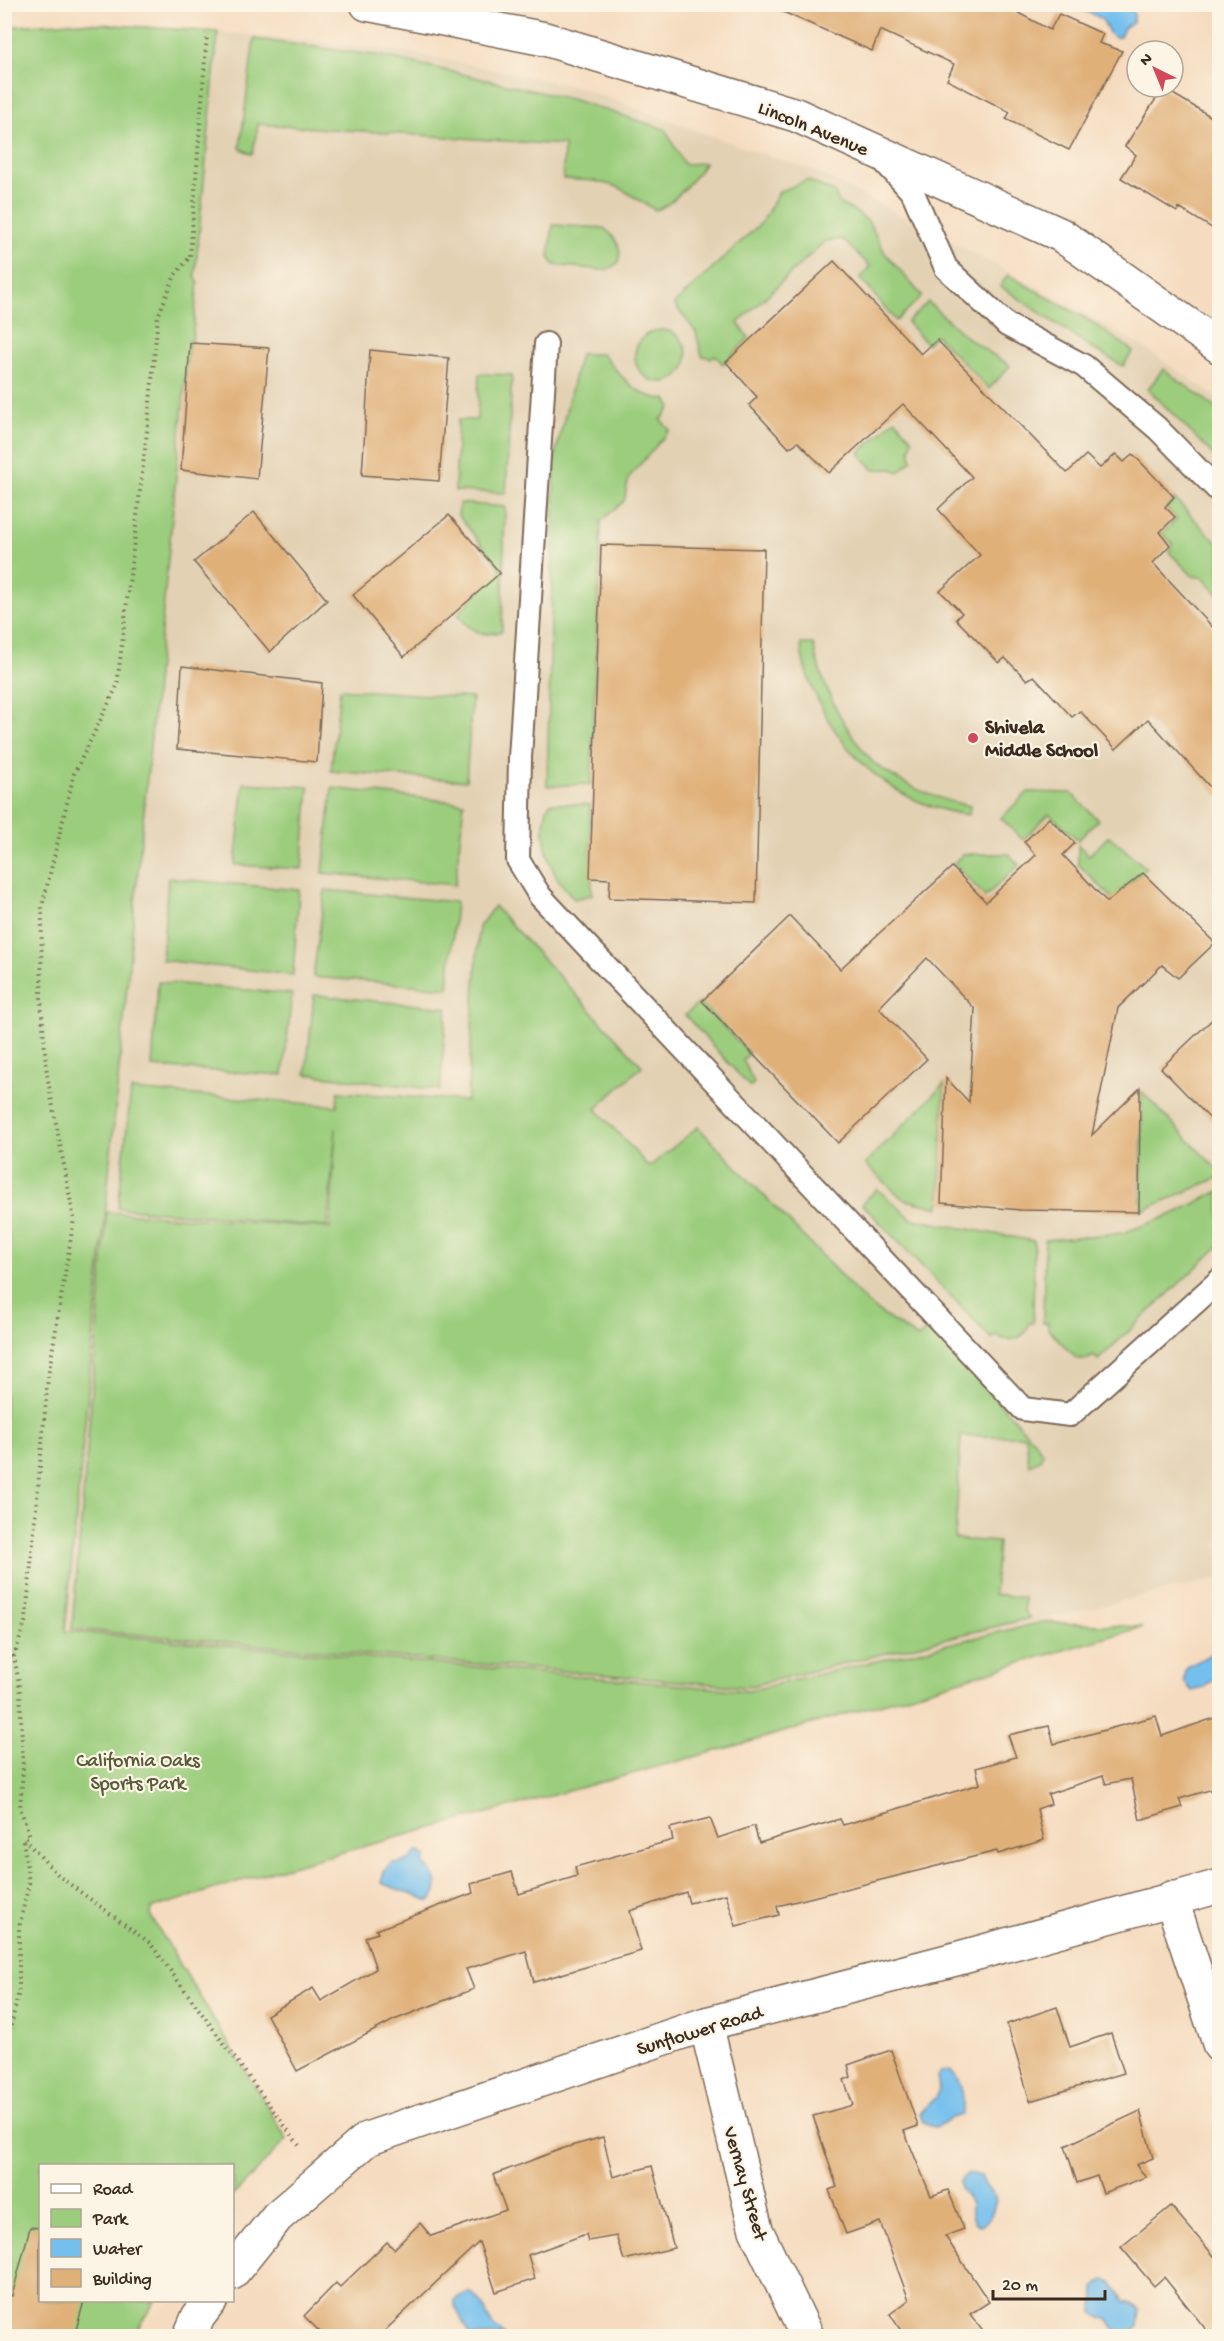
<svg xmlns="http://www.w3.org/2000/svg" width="1224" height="2341" font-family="'Gochi Hand',sans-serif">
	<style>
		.built { fill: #e3d1b4 }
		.green { fill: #9bcd7d; stroke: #6b7c4e; stroke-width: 1.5 }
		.water { fill: #75bfee; stroke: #587486; stroke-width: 1.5 }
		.building { fill: #e0b079 }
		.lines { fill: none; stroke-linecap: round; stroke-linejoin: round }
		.service-casing { stroke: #7c6857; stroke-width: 26 }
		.minor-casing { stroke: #7c6857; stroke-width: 36 }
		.tertiary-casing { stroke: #7c6857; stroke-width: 36 }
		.path { stroke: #7c6857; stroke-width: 4; stroke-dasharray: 1.5 4.5; stroke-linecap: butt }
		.service { stroke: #fff; stroke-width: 22 }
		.minor { stroke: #fff; stroke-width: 33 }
		.tertiary { stroke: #fff; stroke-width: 33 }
		.poi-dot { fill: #d1495b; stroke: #fcf5e5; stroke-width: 2 }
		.labels { text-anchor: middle; stroke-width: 4.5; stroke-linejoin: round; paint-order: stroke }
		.street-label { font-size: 20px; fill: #3b2a1e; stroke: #fcf5e5 }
		.poi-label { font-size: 20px; font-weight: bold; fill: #3b2a1e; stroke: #fcf5e5; text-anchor: start }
		.park-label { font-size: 20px; fill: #585b3a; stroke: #fcf5e5 }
	</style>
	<rect width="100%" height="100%" fill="#fcf5e5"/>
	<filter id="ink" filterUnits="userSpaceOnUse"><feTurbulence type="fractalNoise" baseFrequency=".0167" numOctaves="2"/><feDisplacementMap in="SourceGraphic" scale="12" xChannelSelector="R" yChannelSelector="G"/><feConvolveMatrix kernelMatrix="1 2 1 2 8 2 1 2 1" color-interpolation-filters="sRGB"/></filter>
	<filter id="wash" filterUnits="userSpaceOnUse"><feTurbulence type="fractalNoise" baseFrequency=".008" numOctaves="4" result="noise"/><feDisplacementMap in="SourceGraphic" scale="24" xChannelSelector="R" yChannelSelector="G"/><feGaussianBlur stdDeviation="1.35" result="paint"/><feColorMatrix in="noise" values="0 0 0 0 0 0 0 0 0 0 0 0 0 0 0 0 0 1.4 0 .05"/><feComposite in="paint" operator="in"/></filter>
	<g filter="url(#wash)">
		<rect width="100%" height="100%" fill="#f5dcc0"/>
		<path class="built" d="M218 32 398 50 578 87 742 147 818 172 1034 285 1140 345 1219 399V1578L747 1690 65 1631Z"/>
		<g class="green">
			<path d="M71 22 218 32 195 276 198 282 192 341H189L65 1631 748 1691 1042 1622 1143 1627 753 1741 269 1872 151 1909 150 1915 287 2139 233 2196 232 2166H40V2300L155 2301 133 2336H5L4 27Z"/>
			<path d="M254 39 388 57 574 100 665 129 684 164 705 163C696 176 671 208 655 210L618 187 595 181 563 179 564 145 258 124 253 152 251 154 240 148Z"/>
			<path d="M807 180 834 192 840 204 856 212 869 222 885 253 922 296 896 321 860 278 870 266 842 239 825 241 738 323 749 338 723 364 715 355 711 358 702 356 696 332 674 304 762 222 779 192Z"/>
			<path d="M553 225 604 228C616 238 622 246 619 262L609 269 602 270 554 265 549 257Z"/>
			<path d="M1008 275 1090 321 1133 351 1123 366 1097 351 1000 286Z"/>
			<path d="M928 302 966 337 1010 366 989 389 936 335 927 344 907 322Z"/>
			<circle cx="661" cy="356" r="26"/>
			<path d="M580 354H602C621 375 635 398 666 399L671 407 661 420 670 430 629 477 624 501 601 521 591 784 547 786 555 456Z"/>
			<path d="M1163 369 1219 410V461L1148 389Z"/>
			<path d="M479 374 512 375 506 493 455 491 458 420H477Z"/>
			<path d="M895 419 912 439 910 451 912 460 899 472 892 469 874 470 859 453Z"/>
			<path d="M1175 499 1219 545V595L1204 578 1193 576 1169 552 1173 544 1162 533 1177 519 1166 507Z"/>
			<path d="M460 503 505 507 502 631C483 638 469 631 458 614L501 569 458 515Z"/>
			<path d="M801 644H813C821 682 836 714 859 745 864 751 868 758 874 763 902 785 935 799 970 806L969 815C898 806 845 760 816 696 808 679 802 663 801 644Z"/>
			<path d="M340 689 472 698 466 781 331 771Z"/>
			<path d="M244 783 309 787 302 869 235 865Z"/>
			<path d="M332 788 464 803 455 885 323 873Z"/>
			<path d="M1028 792 1071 793 1098 820 1078 840 1049 814 1023 840 1001 818Z"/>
			<path d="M550 803 590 805 592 895 574 899C567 890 558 881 554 872 545 852 539 822 550 803Z"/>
			<path d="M1109 836 1146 868 1113 899 1078 864V845L1089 855Z"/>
			<path d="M963 854H1009L1019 865 985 897 954 863Z"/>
			<path d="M168 878 299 890 293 975 162 960Z"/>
			<path d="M325 890 456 902 448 988 313 977Z"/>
			<path d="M494 906 642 1066 596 1109 649 1167 698 1127 871 1307 918 1338 930 1327 1035 1442 1042 1452 1040 1460 1029 1465 1026 1436H961L955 1539 998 1542 994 1594 1024 1598V1611L1030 1618 746 1687 72 1629 107 1212 330 1228 336 1128 327 1227 118 1208 131 1090 337 1106 338 1092 467 1101 479 927Z"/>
			<path d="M158 982 292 994 283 1075 152 1067Z"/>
			<path d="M314 995 447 1008 440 1090 306 1074Z"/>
			<path d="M700 1002 749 1053 743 1060 754 1083 750 1087 685 1015Z"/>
			<path d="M944 1084 939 1208 903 1199 865 1164Z"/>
			<path d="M1142 1092 1219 1171 1220 1177 1141 1211Z"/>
			<path d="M877 1189 912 1219 1034 1241 1033 1323H1029C1025 1341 1008 1343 995 1335L992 1339 862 1204Z"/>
			<path d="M1219 1191V1246L1098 1360 1094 1356 1088 1359H1077L1048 1329V1323H1043L1045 1240 1123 1233 1176 1213Z"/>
		</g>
		<g class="water">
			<path d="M1077 5H1129L1134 15 1133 22 1124 28 1120 37C1106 39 1109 26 1101 19 1093 12 1084 14 1077 5Z"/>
			<path d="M1213 1653 1219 1658V1681H1211L1204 1688 1192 1691 1184 1682 1185 1671 1189 1666Z"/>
			<path d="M420 1852 426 1856 424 1864C436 1875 443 1887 430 1901L381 1883 384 1871 392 1863C401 1863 410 1862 415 1853Z"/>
			<path d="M949 2070C962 2078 966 2101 961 2115L951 2118 936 2128 923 2122 920 2114C932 2098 943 2101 937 2076L941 2072Z"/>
			<path d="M968 2173 981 2176 985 2185 996 2199C994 2209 990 2222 980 2225 969 2222 971 2213 971 2203L960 2189V2181Z"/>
			<path d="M1105 2279 1112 2282 1124 2301 1132 2303 1140 2310 1138 2325 1131 2336H1119L1109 2319 1101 2318 1094 2313 1095 2288Z"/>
			<path d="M468 2292C483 2297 483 2310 491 2323 494 2328 501 2330 504 2336H470L455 2306V2300Z"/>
		</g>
		<g id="blocks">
			<g class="building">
				<path d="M765 4H1002L1050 30 1059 14 1103 34 1099 43 1122 51 1069 150 1006 119 1010 112 947 80 954 64 880 30 872 51Z"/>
				<path d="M1163 88 1220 122V233L1179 208 1177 212 1121 178 1136 155 1125 146Z"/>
				<path d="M834 261 921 354 937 340 1067 473 1086 455 1100 468 1116 454 1124 462 1133 454 1174 497 1165 507 1175 517 1160 532 1170 545 1153 563 1220 635V798L1148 719 1116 749 1080 711 1072 717 1034 676 1027 680 1005 658 999 663 956 619 962 613 940 591 980 555 938 509 972 477 903 404 829 473 798 442 789 448 749 405 757 397 726 362Z"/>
				<path d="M190 343 269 348 257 479 181 470Z"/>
				<path d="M370 350 449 358 439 481 362 475Z"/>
				<path d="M254 512 327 600 270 652 194 562Z"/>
				<path d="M449 515 500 573 404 657 353 595Z"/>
				<path d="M601 545 764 549 756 903 609 898 610 879 590 878Z"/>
				<path d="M182 666 322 683 317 762 177 749Z"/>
				<path d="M1049 818 1075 843 1063 855 1107 902 1143 873 1215 943 1178 978 1162 965 1118 1008 1092 1135 1140 1088 1139 1212 1021 1210 941 1203 946 1078 969 1102 975 1009 927 958 879 1008 927 1059 838 1143 702 1001 790 916 840 969 952 867 986 902 1036 855 1024 842Z"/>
				<path d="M1220 1012V1129L1161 1068Z"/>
				<path d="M1156 1716 1162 1736 1220 1716V1787L1179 1799 1182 1807 1140 1820 1131 1779 1106 1784 1103 1776 1048 1794 1051 1804 1037 1809 1044 1840 998 1854 997 1851 777 1906 779 1915 736 1926 726 1894 689 1903 686 1892 630 1911 641 1951 534 1982 526 1951 466 1969 474 1989 394 2020 297 2071 267 2015 313 1988 321 2001 376 1969 365 1937 378 1933 376 1930 473 1893 471 1884 512 1872 519 1894 577 1876 575 1867 673 1840 670 1828 710 1818 718 1838 754 1826 759 1843 840 1819 843 1825 980 1784 976 1768 1016 1757 1008 1735 1049 1726 1054 1744Z"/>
				<path d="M1057 2007 1070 2047 1111 2033 1124 2073 1030 2101 1007 2024Z"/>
				<path d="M891 2050 918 2126 904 2131 931 2196 948 2190 964 2229 945 2236 989 2302 970 2314 987 2337H905L890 2314 909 2300 880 2222 846 2234 829 2190 837 2187 813 2116 853 2105 844 2080 851 2077 848 2065Z"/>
				<path d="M1140 2111 1153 2158 1136 2165 1146 2177 1103 2193 1097 2176 1077 2183 1065 2146Z"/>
				<path d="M603 2137 613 2177 652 2166 674 2248 624 2260 616 2236 588 2241 586 2234 528 2255 535 2279 496 2292 479 2242 378 2337H325L304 2316 336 2283 340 2287 387 2242 394 2249 420 2223 431 2236 506 2210 493 2175 564 2148Z"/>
				<path d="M1171 2206 1220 2263V2337H1212L1164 2277 1154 2286 1121 2247Z"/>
				<path d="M30 2227 40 2228V2301H84L74 2337H4V2293L12 2296Z"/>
			</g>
		</g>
	</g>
	<g filter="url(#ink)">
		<use href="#blocks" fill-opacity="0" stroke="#7c6857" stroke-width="1.5"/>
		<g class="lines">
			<defs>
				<g id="service">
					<path d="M882 159 913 193 946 268 1007 325 1084 366 1157 428 1220 492"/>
					<path d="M546 344 520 758 518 860 540 896 1023 1409 1070 1415 1220 1280"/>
				</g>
				<g id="minor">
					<path d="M1171 1898 1220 2046"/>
					<path d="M706 2024 756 2230 807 2336"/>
					<path d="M232 2273 277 2217 367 2139 706 2024 963 1957 1220 1886"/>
					<path d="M190 2336 198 2317 211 2300"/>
				</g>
				<path id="tertiary" d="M367 4 545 39 796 115 1061 235 1220 347"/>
			</defs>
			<use href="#service" class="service-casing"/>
			<use href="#minor" class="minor-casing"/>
			<use href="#tertiary" class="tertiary-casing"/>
			<g class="path">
				<path d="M4 1647 14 1657 20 1688 23 1770 20 1808 30 1836 23 1838 60 1877 150 1943 301 2148"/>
				<path d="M14 1657 26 1619 48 1377 74 1219 47 1075 41 1001 42 907 74 774 117 686 148 423 158 316 175 275 190 257 207 34"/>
				<path d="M4 2055 19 1991V1928L29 1883 23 1839"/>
			</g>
			<use href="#service" class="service"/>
			<use href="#minor" class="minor"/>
			<use href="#tertiary" class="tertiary"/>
		</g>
	</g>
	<circle class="poi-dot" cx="973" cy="738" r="6"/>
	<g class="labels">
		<g class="street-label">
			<text transform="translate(814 127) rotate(22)" y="7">Lincoln Avenue</text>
			<text transform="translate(699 2029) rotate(-17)" y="7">Sunflower Road</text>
			<text transform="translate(747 2183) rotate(74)" y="7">Vernay Street</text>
		</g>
		<g class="poi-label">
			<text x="985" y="733">Shivela<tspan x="985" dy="23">Middle School</tspan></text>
		</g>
		<g class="park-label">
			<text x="138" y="1766">California Oaks<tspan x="138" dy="23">Sports Park</tspan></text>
		</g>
	</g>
	<rect width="1224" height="2341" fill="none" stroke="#fcf5e5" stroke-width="24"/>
	<rect x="39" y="2164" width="195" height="138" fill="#fcf5e5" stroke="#afa495" stroke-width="1.5"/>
	<rect x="51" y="2184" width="30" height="9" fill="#ffffff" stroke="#afa495" stroke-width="1.5"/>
	<text x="93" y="2194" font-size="18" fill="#3b2a1e">Road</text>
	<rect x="51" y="2209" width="30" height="18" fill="#9bcd7d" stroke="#afa495" stroke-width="1.5"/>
	<text x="93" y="2224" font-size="18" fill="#3b2a1e">Park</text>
	<rect x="51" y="2239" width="30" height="18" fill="#75bfee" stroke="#afa495" stroke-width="1.5"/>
	<text x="93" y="2254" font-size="18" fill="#3b2a1e">Water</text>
	<rect x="51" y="2269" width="30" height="18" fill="#e0b079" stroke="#afa495" stroke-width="1.5"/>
	<text x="93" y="2284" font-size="18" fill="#3b2a1e">Building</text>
	<g transform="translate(1155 69) rotate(317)"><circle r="28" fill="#fcf5e5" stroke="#afa495" stroke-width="1.5"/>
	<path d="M0-4.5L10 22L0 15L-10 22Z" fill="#d1495b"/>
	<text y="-9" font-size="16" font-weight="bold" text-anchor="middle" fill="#3b2a1e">N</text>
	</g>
	<path d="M993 2290v9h112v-9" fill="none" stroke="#3b2a1e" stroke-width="3"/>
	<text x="1002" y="2290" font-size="18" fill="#3b2a1e" stroke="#fcf5e5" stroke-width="4.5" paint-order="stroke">20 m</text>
</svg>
